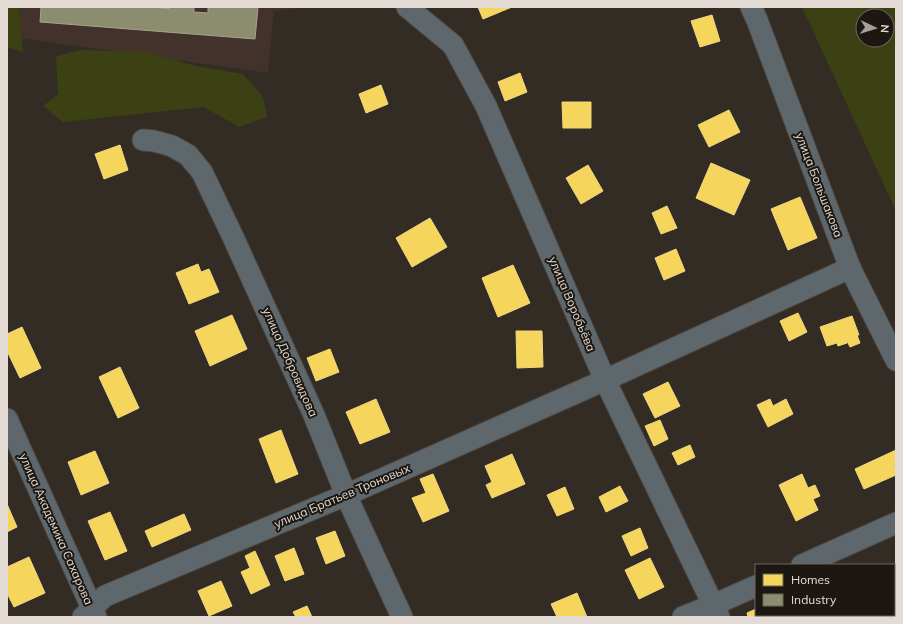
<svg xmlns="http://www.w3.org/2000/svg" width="903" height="624" font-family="Mulish,sans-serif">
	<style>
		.industrial { fill: #43312b }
		.green { fill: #3b4113; fill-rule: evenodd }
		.homes { fill: #f6d55c; stroke: #f1d780 }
		.industry { fill: #8c8c6e; stroke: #a6a48d }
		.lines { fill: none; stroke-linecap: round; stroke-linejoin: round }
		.minor-casing { stroke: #4e4842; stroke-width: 23 }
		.minor { stroke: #5e686c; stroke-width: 21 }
		.labels { text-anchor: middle; stroke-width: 4; stroke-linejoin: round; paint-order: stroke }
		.street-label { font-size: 12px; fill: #e4dcd4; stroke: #1c1711 }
	</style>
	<rect width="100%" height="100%" fill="#332c25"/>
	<path class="industrial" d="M20 7H308L274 11 268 73 19 38Z"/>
	<g class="green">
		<path d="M7 7H19L23 52 7 47Z"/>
		<path d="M802 7H896V211ZM863 16H887V40H863Z"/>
		<path d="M81 50 146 52 196 66 243 74 263 97 267 117 239 127 204 107 63 122 43 106 58 94 56 56Z"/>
	</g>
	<g class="homes">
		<path d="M478 7H512L483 19Z"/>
		<path d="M712 15 720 41 700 47 691 21Z"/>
		<path d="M520 73 527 92 505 101 498 82Z"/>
		<path d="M381 85 388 104 366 113 359 94Z"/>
		<path d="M562 102H591V128H563Z"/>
		<path d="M729 110 740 132 709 147 698 125Z"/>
		<path d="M120 145 128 170 104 179 95 154Z"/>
		<path d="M711 163 750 180 734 215 696 198Z"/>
		<path d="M588 165 603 191 581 204 566 178Z"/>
		<path d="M800 197 817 238 788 250 771 209Z"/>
		<path d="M667 206 677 228 661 234 652 213Z"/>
		<path d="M430 218 447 247 412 267 396 238Z"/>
		<path d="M676 249 685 271 664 280 655 258Z"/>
		<path d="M198 264 201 272 209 269 219 292 189 304 176 273Z"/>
		<path d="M513 265 530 303 498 317 482 278Z"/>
		<path d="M798 313 807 332 789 341 780 321Z"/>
		<path d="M232 315 247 349 210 366 195 331Z"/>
		<path d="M852 316 859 335H857L860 343 850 347 846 339 847 343 838 346 837 343 827 346 820 327Z"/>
		<path d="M22 327 41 368 20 378 7 351V334Z"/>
		<path d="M516 331H542L543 367 517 368Z"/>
		<path d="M330 349 339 372 316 381 307 358Z"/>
		<path d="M120 367 139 408 118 418 99 377Z"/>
		<path d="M668 382 680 406 655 418 643 394Z"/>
		<path d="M376 399 390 432 360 444 346 412Z"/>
		<path d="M770 399 773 406 786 399 793 414 768 427 757 405Z"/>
		<path d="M660 420 668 439 654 446 645 426Z"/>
		<path d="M281 430 298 474 276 483 259 439Z"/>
		<path d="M690 445 695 457 678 465 672 453Z"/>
		<path d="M896 450V463L894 464 896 469V475L864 489 855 469Z"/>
		<path d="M95 451 109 483 81 495 68 462Z"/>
		<path d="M512 454 525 484 492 498 486 485 492 482 485 466Z"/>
		<path d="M433 474 449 511 423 522 412 498 426 493 420 479Z"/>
		<path d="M802 474 808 488 815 485 820 496 813 499 818 510 796 521 779 485Z"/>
		<path d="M620 486 628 501 606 512 599 497Z"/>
		<path d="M565 487 574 509 557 516 547 495Z"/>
		<path d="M7 504 17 527 7 532Z"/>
		<path d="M110 512 127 551 105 560 88 521Z"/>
		<path d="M184 514 191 530 152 547 145 531Z"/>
		<path d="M640 528 648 548 631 556 622 536Z"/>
		<path d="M335 531 345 556 326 564 316 538Z"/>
		<path d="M294 548 304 574 285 581 275 556Z"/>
		<path d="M255 551 270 585 251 594 241 572 250 568 245 556Z"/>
		<path d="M29 557 45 593 14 607 7 593V567Z"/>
		<path d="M650 558 664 587 639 599 625 570Z"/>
		<path d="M221 581 232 606 209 616 198 591Z"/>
		<path d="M577 593 587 617H557L551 604Z"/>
		<path d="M307 606 312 617H296L293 612Z"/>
		<path d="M756 609V615H776L777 617H748L747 613Z"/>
	</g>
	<path class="industry" d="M41 7H159V8L175 9 176 7H194V12L208 13V7H258L255 39 40 22Z"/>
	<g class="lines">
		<defs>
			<g id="minor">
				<path d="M407 7 453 45 486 106 605 380 719 617"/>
				<path d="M751 7 757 20 850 268 896 360"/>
				<path d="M143 140 154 141 172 146 188 155 202 172 233 237 314 415 346 495 402 617"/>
				<path d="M7 419 96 617"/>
				<path d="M802 565 896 523"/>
				<path d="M83 617 105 596 346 495 605 380 850 268"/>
				<path d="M683 617 713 605 756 586"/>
			</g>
		</defs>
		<use href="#minor" class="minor-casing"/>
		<use href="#minor" class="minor"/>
	</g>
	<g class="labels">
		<g class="street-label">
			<text transform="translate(819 185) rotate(69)" y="4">улица Большакова</text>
			<text transform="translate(572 304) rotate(67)" y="4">улица Воробьёва</text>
			<text transform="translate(290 362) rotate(66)" y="4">улица Добровидова</text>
			<text transform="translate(342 496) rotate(-23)" y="4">улица Братьев Троновых</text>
			<text transform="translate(56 529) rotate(66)" y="4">улица Академика Сахарова</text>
		</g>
	</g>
	<rect width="903" height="624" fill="none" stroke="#e4dcd4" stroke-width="16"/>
	<rect x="755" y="564" width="140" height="52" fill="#1c1711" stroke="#6c665f"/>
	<rect x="763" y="574" width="20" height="12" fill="#f6d55c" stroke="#6c665f"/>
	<text x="791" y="584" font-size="12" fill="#e4dcd4">Homes</text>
	<rect x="763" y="594" width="20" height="12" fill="#8c8c6e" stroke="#6c665f"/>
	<text x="791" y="604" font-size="12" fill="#e4dcd4">Industry</text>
	<g transform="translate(875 28) rotate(94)"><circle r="19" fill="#1c1711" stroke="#6c665f"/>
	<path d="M0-3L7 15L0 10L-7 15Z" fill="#a69e97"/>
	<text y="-6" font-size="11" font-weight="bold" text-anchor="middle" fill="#e4dcd4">N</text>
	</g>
</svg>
